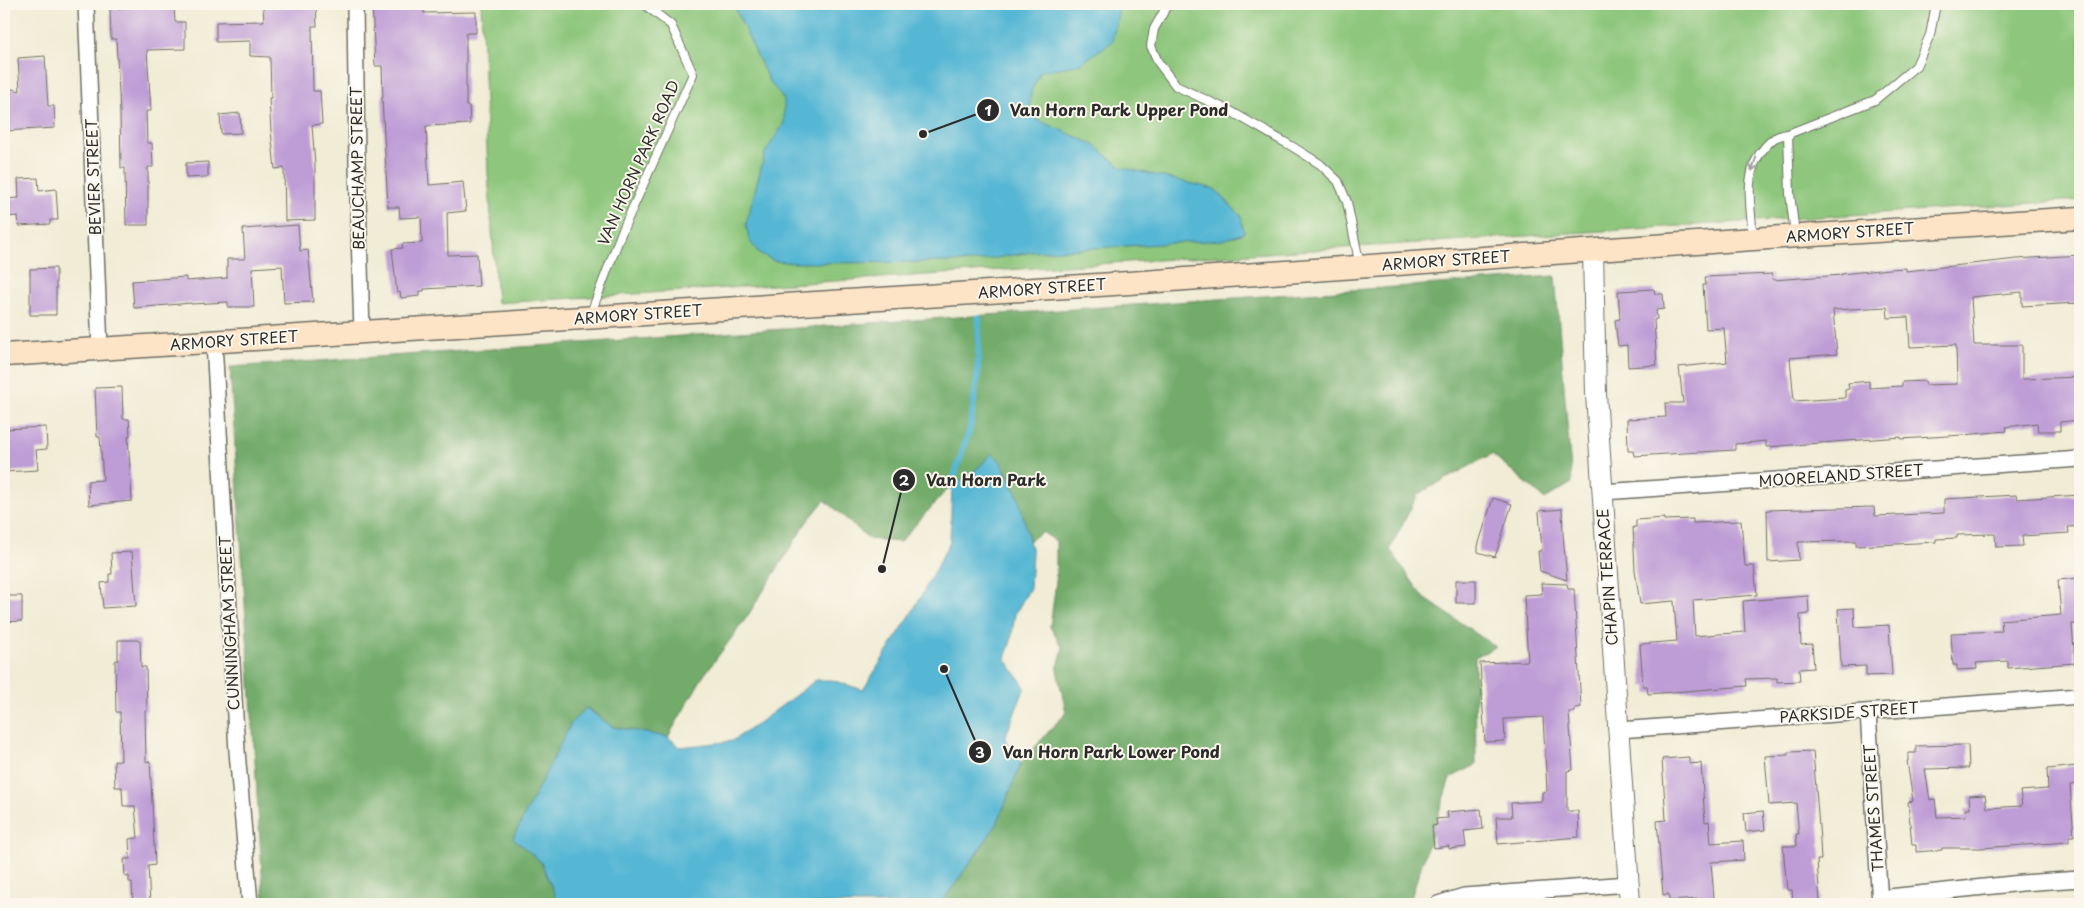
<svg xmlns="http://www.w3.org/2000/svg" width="2084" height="908" font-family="'Playpen Sans',sans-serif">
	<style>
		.green { fill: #8dc67b; stroke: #5c7853 }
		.forest { fill: #72ab6b; stroke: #4e6b4b }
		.water { fill: #56b7d4; stroke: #407180 }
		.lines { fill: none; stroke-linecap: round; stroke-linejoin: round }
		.stream { stroke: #56b7d4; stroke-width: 6 }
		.building { fill: #be9cd6; fill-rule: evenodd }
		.service-casing { stroke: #706f66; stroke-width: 10 }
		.minor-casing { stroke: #706f66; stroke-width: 18 }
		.tertiary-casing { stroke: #706f66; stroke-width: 22 }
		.secondary-casing { stroke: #706f66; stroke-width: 25 }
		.service { stroke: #fff; stroke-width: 8 }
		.minor { stroke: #fff; stroke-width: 15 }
		.tertiary { stroke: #fff; stroke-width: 20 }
		.secondary { stroke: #fee4c6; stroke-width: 22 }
		.oneway { stroke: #a0a0a0 }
		.labels { text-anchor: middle; stroke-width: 4; stroke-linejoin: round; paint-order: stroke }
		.street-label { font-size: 15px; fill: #2b2b2b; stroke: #fbf7ec }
		.leader { fill: none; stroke: #2b2b2b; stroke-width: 2 }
		.callout-dot { fill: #2b2b2b; stroke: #fbf7ec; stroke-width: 2 }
		.mark-label { font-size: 15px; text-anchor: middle; font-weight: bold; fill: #fff }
		.callout-label { font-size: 16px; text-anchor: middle; font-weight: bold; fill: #2b2b2b; stroke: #fbf7ec; stroke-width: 4; stroke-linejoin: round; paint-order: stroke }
	</style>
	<rect width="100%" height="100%" fill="#fbf7ec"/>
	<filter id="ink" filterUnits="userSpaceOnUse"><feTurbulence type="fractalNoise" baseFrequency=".02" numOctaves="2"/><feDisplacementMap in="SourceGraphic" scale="10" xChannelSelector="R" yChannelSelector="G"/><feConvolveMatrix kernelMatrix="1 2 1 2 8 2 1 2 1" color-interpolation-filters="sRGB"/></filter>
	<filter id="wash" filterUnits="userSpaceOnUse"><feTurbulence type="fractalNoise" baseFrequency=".0096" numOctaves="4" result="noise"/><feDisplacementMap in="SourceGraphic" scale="20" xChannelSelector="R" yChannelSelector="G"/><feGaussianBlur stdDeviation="1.12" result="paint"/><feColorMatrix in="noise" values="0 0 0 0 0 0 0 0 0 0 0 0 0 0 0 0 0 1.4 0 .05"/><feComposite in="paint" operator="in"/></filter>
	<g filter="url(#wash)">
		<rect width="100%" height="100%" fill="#f1ecd5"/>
		<path class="green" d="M481 4H2080V200L497 303 488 173Z"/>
		<path class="forest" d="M1555 276 1572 483 1545 499 1492 454 1418 494 1390 549 1423 597 1496 647 1475 657 1476 765 1450 778 1409 904H941L997 824 1021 763 1066 712 1057 670 1063 648 1050 627 1056 582V541L1042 532 1029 541C1022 511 1015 476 992 453 980 466 969 479 952 484L900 542 869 539 825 500 806 523 747 617 702 678 668 737 613 727 587 708 514 837 541 862 559 904H264L230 367Z"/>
		<g class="water">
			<path d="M733 4H1120L1112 42 1078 65 1041 71 1031 91 1030 106 1038 120 1093 144 1121 167 1215 189 1241 216 1244 233 1223 240 1031 252 973 262 797 263 774 261 759 253 749 240 746 224 765 153 784 123V100L769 81Z"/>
			<path d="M992 453 1001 462 1019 499 1032 552 1030 588 1015 614 1011 641 1005 658 1025 687 1005 738 1021 763 997 824 941 904H559L541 862 513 838 571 723 586 708 613 727 668 737 680 747 725 742 732 741 756 725 816 680H832L863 690 914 609 950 542 952 484C969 479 980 466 992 453Z"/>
		</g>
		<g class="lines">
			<path class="stream" d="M954 490 952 484 970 428 978 373 979 317"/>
		</g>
		<g id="blocks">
			<g class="building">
				<path d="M316 4 317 26H312L313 91H320L322 124 312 125 315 165V220L285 221 284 168 275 169 271 131 269 98H271L270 57 250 56V41L216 42V22L264 21 263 7Z"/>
				<path d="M372 4H424V13L476 12V33H466V106H469L470 124 426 126 429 185 463 182 466 211 447 213 448 255 477 254 479 286 424 289V291H420V296L401 298 400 292 397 293 392 249 403 248 402 244 422 243 421 217 400 218 399 207H388L382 98 383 97 382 66H375Z"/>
				<path d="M174 5 175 22H185V49L147 50 151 111H146L147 143H152L153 167H148V225H126L125 168H121L120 112 116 39H111L110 9Z"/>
				<path d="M45 56 48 106H54L55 128 4 131V87L20 91 18 58Z"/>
				<path d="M240 113 241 133 221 134 220 115Z"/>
				<path d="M208 162V177L186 178V163Z"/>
				<path d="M38 178 39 191 56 189 58 220H50V224L19 226 18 216 6 217 5 199 19 198 18 179Z"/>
				<path d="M298 225 300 251 308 250 313 302 284 303 282 266 252 268 254 307H228V302L191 304V303L134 308 132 281 186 277V281L227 278V259H245L243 229Z"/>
				<path d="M2080 255V303L2022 306V292L1971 297 1974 345H2022V379L2080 377V420L2060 422V431H2038L2037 423 2006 427 2007 431 1963 435 1901 439V437L1766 447V441L1735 444V450L1634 456 1633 451H1628L1627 419 1666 417 1665 403H1683L1679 367 1727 362 1724 328 1706 329 1703 285H1706L1705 277 1772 274 1773 280 1842 275 1841 274 1889 269 1906 268V271L2017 259ZM1887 307 1888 318 1908 317 1910 347 1956 345 1957 384 1926 385 1925 381 1902 382V386L1869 388V381L1848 383 1849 389 1845 390V398L1794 401 1790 358 1837 354 1833 310Z"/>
				<path d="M56 268V315H30V269Z"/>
				<path d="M1654 289 1655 294H1663L1664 309 1656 310 1657 319 1654 320 1657 365 1628 367 1627 345 1618 346 1615 320 1620 319 1618 291Z"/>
				<path d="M122 387 123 419H129L130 436H128L132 501 89 505 88 481 103 480 100 437H97L95 388Z"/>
				<path d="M46 427 47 449 36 450 38 470 4 472V429Z"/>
				<path d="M2016 495 2017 499 2080 495V526L2068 527 2069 533 2022 536 2023 546 1996 547 1995 534 1957 535V538L1936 539V542L1856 546V541L1798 542 1799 560 1768 562 1767 510 1874 507 1875 516 1944 513V499Z"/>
				<path d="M1493 498 1512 504 1495 557 1478 552V546Z"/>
				<path d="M1562 509 1563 534 1567 580 1540 571 1538 551H1542L1539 511Z"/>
				<path d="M1664 518V520L1693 519V523L1741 521 1745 566H1754L1757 595 1693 600 1695 636 1745 632 1743 601 1808 596 1809 614 1800 615 1801 645 1812 644 1814 668 1799 669 1800 681 1777 682V678L1746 679 1747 686 1648 694 1647 686H1643L1640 644 1677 641 1674 601 1640 604 1635 570 1633 527H1636V520Z"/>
				<path d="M132 552 136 606 103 608 101 583 109 582V574H112L111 553Z"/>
				<path d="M2080 578V597H2076L2077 624H2072L2075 663 2008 668V661L1976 663 1977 669 1957 670V665H1953L1951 633 2002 631 2001 620 2061 615 2058 580Z"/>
				<rect x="1456" y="580" width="20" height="23"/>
				<path d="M1541 583 1567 584 1568 589H1574L1581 707 1575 708V712H1569L1573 770 1567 771V811H1578L1579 837 1498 844 1496 817H1512L1511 803 1542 801V792L1547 791 1543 717 1504 719 1505 741 1485 742 1480 663 1528 661 1524 595 1542 594Z"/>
				<path d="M4 596H22V621L4 622Z"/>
				<path d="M1854 608 1855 627 1889 625 1892 675 1866 676V666L1841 667 1838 609Z"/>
				<path d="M118 640H140L141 667H146L147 711H145L146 762 150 761 155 865 148 866 150 904H133L132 882H129V876L125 877 124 859H130L129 839 138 838 135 806H123L122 787H115L114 761H121L120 712H116L115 661 118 660Z"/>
				<path d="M1968 745 1969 768 1925 769 1930 800 1935 799 1937 817 1966 816 1965 809H1970L1969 796 1985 795 1987 808 2022 806 2020 791 2048 789 2047 769 2077 766 2079 784 2070 785 2074 836H2069V842L1980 848H1942V850L1916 852V845H1912L1908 802 1913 801 1907 761H1908V753H1916V746Z"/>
				<path d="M1813 751 1820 840 1821 860H1817L1820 904H1799V902L1793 903 1792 890H1787L1783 846H1797L1796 834H1799L1796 803 1769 805 1765 756 1788 755V752Z"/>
				<path d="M1689 757V764L1701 763 1705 822 1709 821 1711 843 1743 841 1744 860 1711 862 1714 898 1669 901V894L1663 895 1657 821 1666 820 1662 759Z"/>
				<path d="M1481 809 1483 829 1464 831 1466 847 1449 849V846L1434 848 1432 826 1437 825 1436 819 1448 818 1447 812Z"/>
				<path d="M1763 811 1765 830 1746 832 1744 813Z"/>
			</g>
		</g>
	</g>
	<g filter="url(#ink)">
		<use href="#blocks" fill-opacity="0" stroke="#706f66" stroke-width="1"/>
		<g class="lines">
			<defs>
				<g id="service">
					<path d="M1168 4 1154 29 1151 46 1158 62 1176 86 1232 112 1293 147 1320 164 1338 181 1347 202 1360 266"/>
					<path d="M1788 134 1790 194 1795 234"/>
					<path d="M1753 237C1751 206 1742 172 1765 147 1773 138 1776 136 1788 134L1875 100 1916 66 1930 35 1936 4"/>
					<path d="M591 313 621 234 693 74 671 25 644 4"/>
				</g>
				<g id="minor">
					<path d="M86 4 100 349"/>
					<path d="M355 4 357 164 362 333"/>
					<path d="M214 342 237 751 250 904"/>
					<path d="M1603 492 2080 459"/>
					<path d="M1868 712 1880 904"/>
					<path d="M1619 730 2080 696"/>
					<path d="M1880 898 2022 883 2080 879"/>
					<path d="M1438 904 1464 896 1629 884"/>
				</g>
				<path id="tertiary" d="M1593 250 1596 394 1630 904"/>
				<path id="secondary" d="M4 355 1129 283 1753 239 2080 218"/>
			</defs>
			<use href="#service" class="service-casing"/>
			<use href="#minor" class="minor-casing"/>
			<use href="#tertiary" class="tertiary-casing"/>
			<use href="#secondary" class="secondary-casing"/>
			<use href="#service" class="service"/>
			<use href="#minor" class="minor"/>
			<use href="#tertiary" class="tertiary"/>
			<use href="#secondary" class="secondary"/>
		</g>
		<defs><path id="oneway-shaft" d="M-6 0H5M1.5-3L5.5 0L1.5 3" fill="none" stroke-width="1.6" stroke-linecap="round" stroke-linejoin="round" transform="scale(1.25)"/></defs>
		<use class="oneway" href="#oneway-shaft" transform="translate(1754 164) rotate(108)"/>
	</g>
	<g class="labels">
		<g class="street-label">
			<text transform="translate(639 163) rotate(-66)" y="5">VAN HORN PARK ROAD</text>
			<text transform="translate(358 168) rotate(-91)" y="5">BEAUCHAMP STREET</text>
			<text transform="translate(94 177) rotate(-92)" y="5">BEVIER STREET</text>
			<text transform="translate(1850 233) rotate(-4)" y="5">ARMORY STREET</text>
			<text transform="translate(1446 261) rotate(-4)" y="5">ARMORY STREET</text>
			<text transform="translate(1042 289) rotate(-4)" y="5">ARMORY STREET</text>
			<text transform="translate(638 315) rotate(-4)" y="5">ARMORY STREET</text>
			<text transform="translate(234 341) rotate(-4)" y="5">ARMORY STREET</text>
			<text transform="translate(1841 476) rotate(-4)" y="5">MOORELAND STREET</text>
			<text transform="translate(1608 577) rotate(-94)" y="5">CHAPIN TERRACE</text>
			<text transform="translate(230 623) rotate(-93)" y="5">CUNNINGHAM STREET</text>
			<text transform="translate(1849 713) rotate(-4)" y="5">PARKSIDE STREET</text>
			<text transform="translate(1874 808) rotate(-94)" y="5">THAMES STREET</text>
		</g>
	</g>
	<path class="leader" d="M923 134L988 110M882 569L904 480M944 669L980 752"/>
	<g class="callout-dot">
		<circle cx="923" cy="134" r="5"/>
		<circle cx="882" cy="569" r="5"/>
		<circle cx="944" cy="669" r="5"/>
		<circle cx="988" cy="110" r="12"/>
		<circle cx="904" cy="480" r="12"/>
		<circle cx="980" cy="752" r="12"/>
	</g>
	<g class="mark-label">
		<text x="988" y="116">1</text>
		<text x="904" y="486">2</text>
		<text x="980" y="758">3</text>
	</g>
	<g class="callout-label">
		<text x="1119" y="116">Van Horn Park Upper Pond</text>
		<text x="986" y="486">Van Horn Park</text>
		<text x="1111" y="758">Van Horn Park Lower Pond</text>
	</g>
	<rect width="2084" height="908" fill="none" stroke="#fbf7ec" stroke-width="20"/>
</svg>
